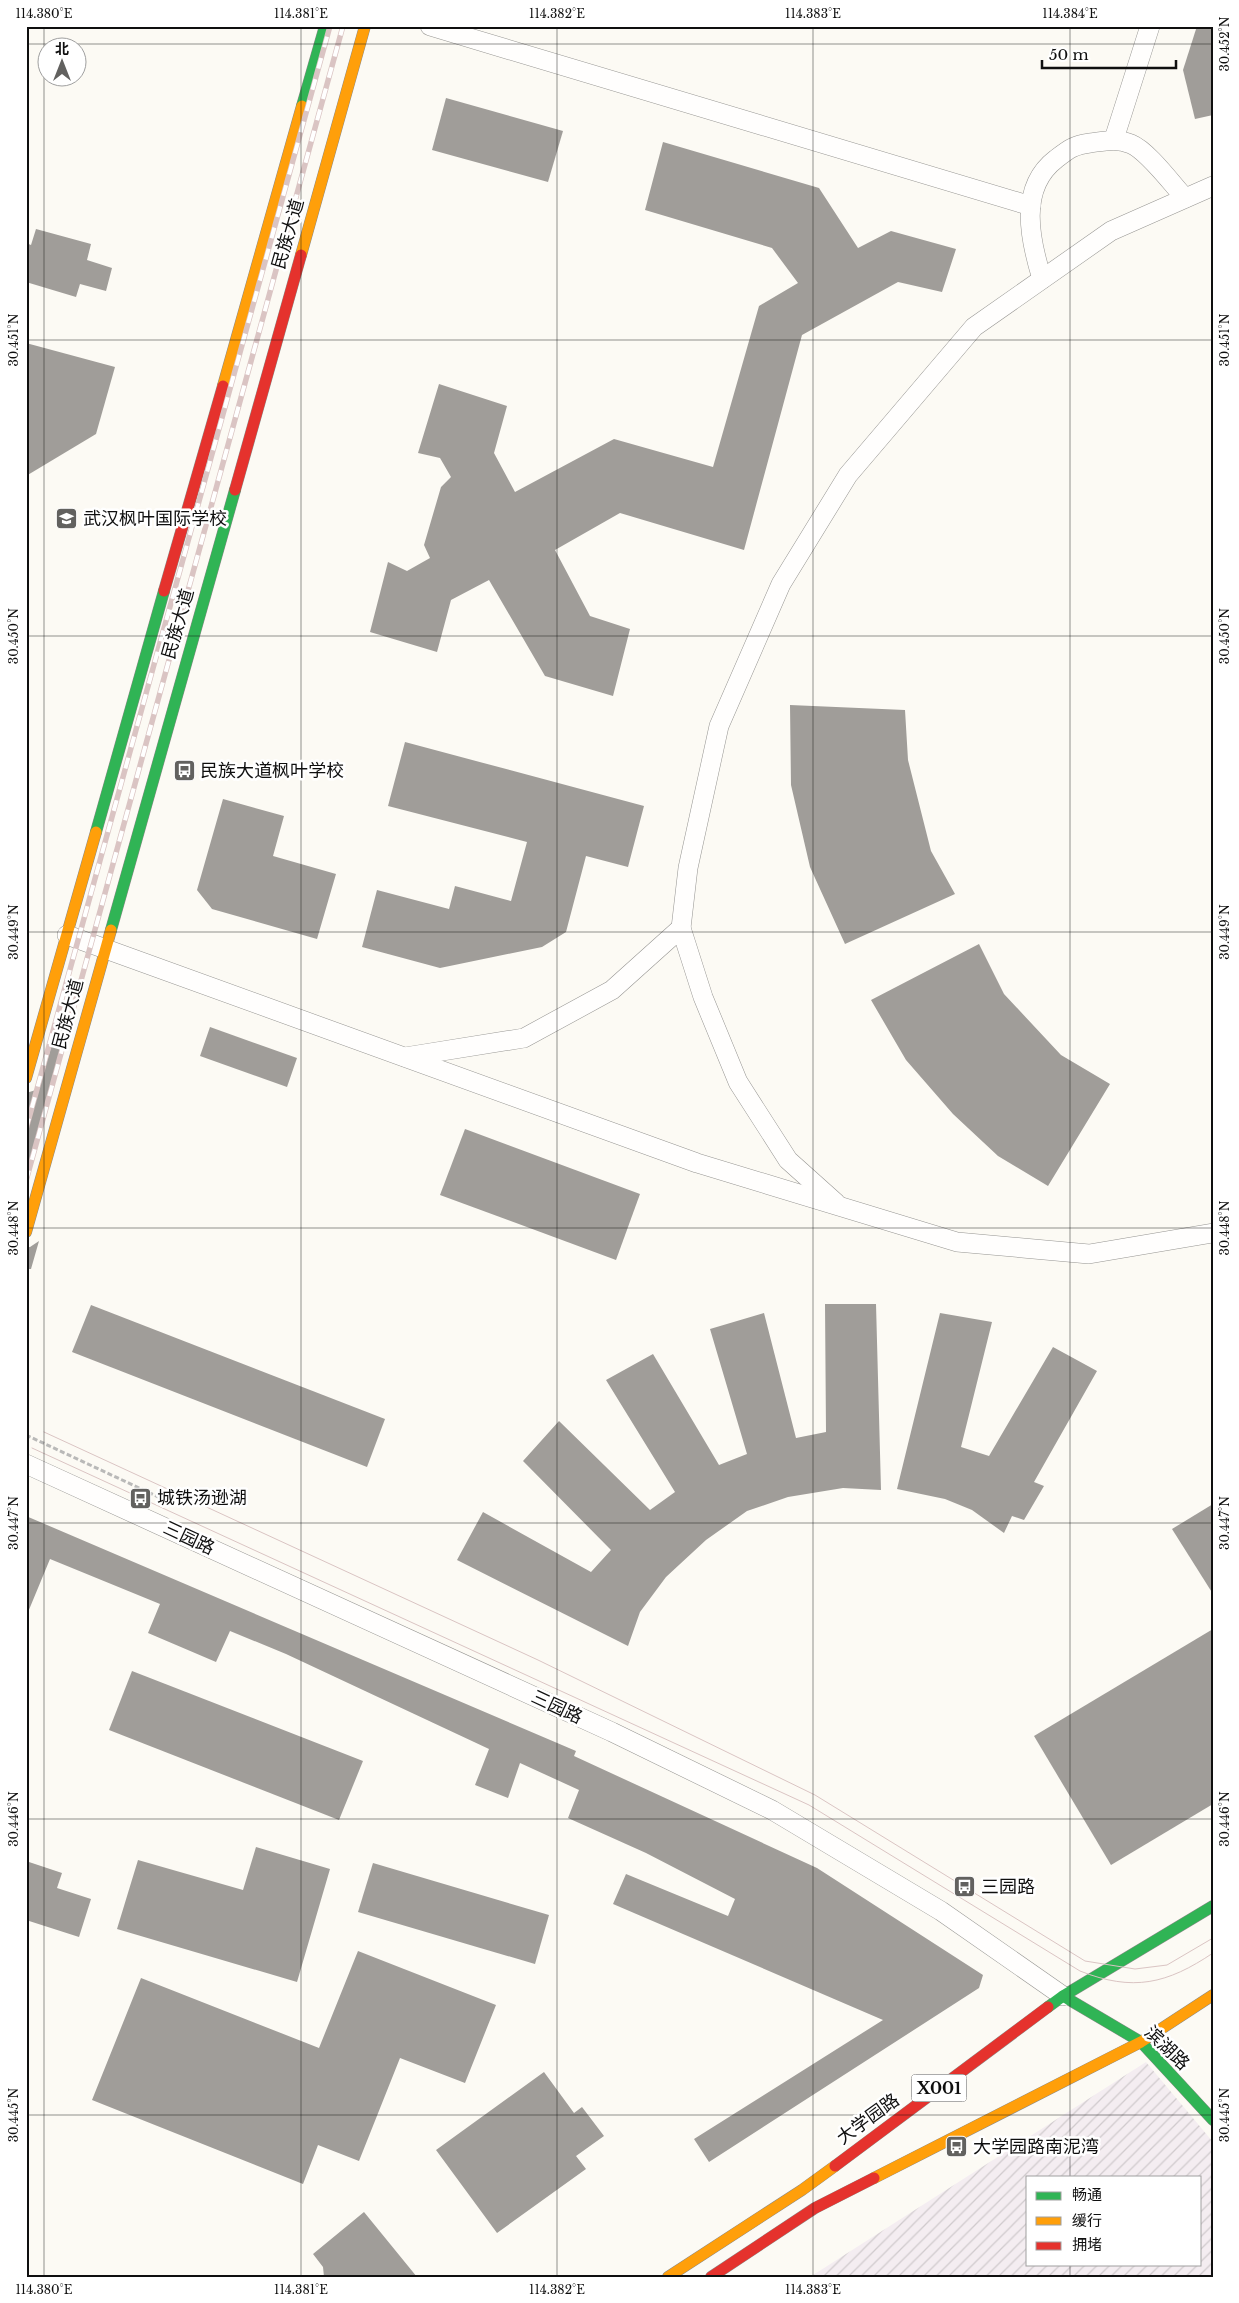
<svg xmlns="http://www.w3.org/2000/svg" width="1239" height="2303" font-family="'Libre Baskerville','Noto Sans SC',serif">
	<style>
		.industrial { fill: url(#industrial-furrows); fill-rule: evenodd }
		.building { fill: #a09d99 }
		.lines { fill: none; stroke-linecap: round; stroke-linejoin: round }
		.street-casing { stroke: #969592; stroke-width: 20 }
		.fast-casing { stroke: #8c8b89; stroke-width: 12 }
		.slow-casing { stroke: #8c8b89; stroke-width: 12 }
		.jam-casing { stroke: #8c8b89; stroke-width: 12 }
		.path { stroke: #b9b9b8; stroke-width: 3; stroke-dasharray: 5 2.5; stroke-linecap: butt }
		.street { stroke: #fffefd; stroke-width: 19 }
		.fast { stroke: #30b455; stroke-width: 11 }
		.slow { stroke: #ff9f0a; stroke-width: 11 }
		.jam { stroke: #e5322d; stroke-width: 11 }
		.tram { stroke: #dac4c3; stroke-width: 1 }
		.rail-casing { stroke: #dac4c3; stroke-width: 5.5 }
		.rail { stroke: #fff; stroke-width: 4; stroke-dasharray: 11; stroke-linecap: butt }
		.ticks { fill: none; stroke: #0f0f0f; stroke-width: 1; stroke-opacity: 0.45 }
		.labels { text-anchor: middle; stroke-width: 5; stroke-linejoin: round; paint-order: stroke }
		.shield { fill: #fff; stroke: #575757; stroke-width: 1 }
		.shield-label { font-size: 16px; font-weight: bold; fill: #0f0f0f }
		.street-label { font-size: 18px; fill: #0f0f0f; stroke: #fff }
		.poi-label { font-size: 18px; fill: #0f0f0f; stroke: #fff; text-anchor: start }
		.neatline { fill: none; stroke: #0f0f0f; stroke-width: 2 }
		.ticks-label { font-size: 12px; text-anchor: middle; fill: #0f0f0f }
	</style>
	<defs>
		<pattern id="industrial-furrows" width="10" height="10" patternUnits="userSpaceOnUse" patternTransform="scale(1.25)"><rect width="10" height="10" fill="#f4edf1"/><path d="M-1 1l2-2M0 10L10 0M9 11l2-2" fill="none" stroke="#d0cacd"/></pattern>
	</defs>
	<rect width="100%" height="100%" fill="#fcfaf4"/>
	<path class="industrial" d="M1146 2062 1213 2142V2277H810ZM1028 2177H1200V2264H1028Z"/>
	<g class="building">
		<path d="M1197 26H1213V115L1195 119 1183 70Z"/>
		<path d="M446 98 563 131 548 182 432 150Z"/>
		<path d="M663 142 819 188 858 248 891 231 956 249 942 292 898 282 802 335 744 550 620 513 555 550 590 616 630 629 613 696 545 676 489 580 451 600 437 652 370 632 388 562 407 571 430 558 424 545 441 487 451 477 440 458 418 453 439 384 507 406 494 453 515 492 614 439 713 467 759 306 798 283 772 248 645 210Z"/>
		<path d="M36 229 91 244 87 260 112 268 106 291 80 284 76 297 26 282V243L31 245Z"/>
		<path d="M26 343 115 367 96 434 26 476Z"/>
		<path d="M790 705 905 710 908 760 931 851 955 894 845 944 810 867 791 785Z"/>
		<path d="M405 742 644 806 628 867 586 856 566 932 542 947 440 968 362 947 377 890 449 909 455 886 511 901 527 842 388 806Z"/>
		<path d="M223 799 284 816 273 856 336 874 317 939 212 909 197 890Z"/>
		<path d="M979 944 1004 994 1061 1055 1110 1084 1048 1186 998 1156 953 1114 906 1060 871 1000Z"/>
		<path d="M57 1026 67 1030 26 1173V1093L36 1090 41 1083Z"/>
		<path d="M210 1027 297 1058 287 1087 200 1056Z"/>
		<path d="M465 1129 640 1194 616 1260 440 1195Z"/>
		<path d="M39 1241 31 1269H26V1247H30Z"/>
		<path d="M825 1304H876L881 1490 843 1488 788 1497 747 1511 706 1540 666 1577 640 1612 628 1646 457 1560 483 1512 591 1572 611 1550 523 1461 559 1421 650 1510 675 1492 606 1380 653 1354 719 1465 747 1454 710 1329 764 1313 796 1438 826 1432Z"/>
		<path d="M91 1305 385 1419 367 1467 72 1352Z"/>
		<path d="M940 1313 992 1322 961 1447 989 1456 1053 1347 1097 1371 1034 1482 1044 1486 1024 1520 1012 1516 1004 1533 972 1510 945 1499 897 1489Z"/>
		<path d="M1213 1504V1594L1172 1529Z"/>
		<path d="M26 1516 576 1751 574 1756 817 1868 983 1975 979 1988 709 2162 694 2139 883 2020 613 1904 626 1874 728 1916 735 1899 646 1853 568 1818 579 1790 520 1763 508 1798 475 1785 489 1749 286 1654 230 1631 216 1662 148 1633 160 1604 50 1559 26 1617Z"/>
		<path d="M1213 1629V1804L1111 1865 1034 1736Z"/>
		<path d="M132 1671 363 1761 339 1820 109 1730Z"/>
		<path d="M256 1847 330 1869 297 1982 117 1929 138 1860 243 1890Z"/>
		<path d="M26 1861 62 1873 57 1888 91 1899 79 1937 26 1920Z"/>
		<path d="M373 1863 549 1915 535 1964 358 1912Z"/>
		<path d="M358 1951 496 2005 465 2083 400 2058 359 2161 318 2145 303 2184 92 2100 141 1978 319 2048Z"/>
		<path d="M544 2072 574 2113 582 2107 604 2136 576 2156 586 2169 497 2233 436 2150Z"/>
		<path d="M364 2212 417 2277H324L323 2267 313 2254Z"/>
	</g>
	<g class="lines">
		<defs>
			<g id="street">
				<path d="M430 26 1031 206"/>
				<path d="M1114 139 1150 26"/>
				<path d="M1042 279C1030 240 1018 188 1056 159 1069 149 1074 145 1090 143 1105 141 1117 138 1131 144 1148 151 1172 184 1185 198"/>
				<path d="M681 928 688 868 719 726 781 584 848 475 974 327 1111 231 1213 186"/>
				<path d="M67 935 697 1163 957 1242 1089 1254 1213 1233"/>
				<path d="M405 1057 524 1038 612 990 681 928 703 997 738 1082 788 1160 836 1203"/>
				<path d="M26 1464 612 1732 772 1810 941 1911 1063 1996"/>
			</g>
			<g id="fast">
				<path d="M302 106 325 26"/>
				<path d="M96 832 164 591"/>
				<path d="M111 930 235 490"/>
				<path d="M1063 1996 1141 2042 1213 2120"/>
				<path d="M1048 2007 1063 1996 1213 1906"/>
			</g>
			<g id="slow">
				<path d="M301 255 365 26"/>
				<path d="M223 386 302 106"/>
				<path d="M26 1078 96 832"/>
				<path d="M26 1232 111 930"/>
				<path d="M874 2178 1141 2042 1213 1995"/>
				<path d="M668 2277 802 2190 835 2166"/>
			</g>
			<g id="jam">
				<path d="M235 490 301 255"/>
				<path d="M164 591 223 386"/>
				<path d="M835 2166 1048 2007"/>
				<path d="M711 2277 815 2208 874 2178"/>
			</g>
		</defs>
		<use href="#street" class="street-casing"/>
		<use href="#fast" class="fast-casing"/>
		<use href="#slow" class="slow-casing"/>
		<use href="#jam" class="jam-casing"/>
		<path class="path" d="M26 1435 167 1501"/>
		<use href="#street" class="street"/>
		<use href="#fast" class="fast"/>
		<use href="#slow" class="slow"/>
		<use href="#jam" class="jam"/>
		<g class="tram">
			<path d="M44 1432 538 1660 815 1795 1085 1961 1135 1969 1167 1965 1213 1938"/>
			<path d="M32 1448 809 1805 1080 1971C1133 1992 1167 1984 1213 1953"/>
		</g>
		<defs>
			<g id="rail">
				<path d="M26 1129 330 26"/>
				<path d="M26 1181 343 26"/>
			</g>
		</defs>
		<use href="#rail" class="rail-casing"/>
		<use href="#rail" class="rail"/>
	</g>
	<path class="ticks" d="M44 26V2277M301 26V2277M557 26V2277M813 26V2277M1070 26V2177M26 44H1213M26 340H1213M26 636H1213M26 932H1213M26 1228H1213M26 1523H1213M26 1819H1213M26 2115H1213M1070 2264V2277"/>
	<defs>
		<symbol id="school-square" viewBox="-11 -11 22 22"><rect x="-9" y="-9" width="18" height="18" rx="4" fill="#62615f" stroke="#fff"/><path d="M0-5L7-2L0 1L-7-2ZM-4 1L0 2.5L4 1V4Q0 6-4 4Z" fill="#fff"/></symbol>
		<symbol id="bus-square" viewBox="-11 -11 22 22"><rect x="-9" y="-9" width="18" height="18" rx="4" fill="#62615f" stroke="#fff"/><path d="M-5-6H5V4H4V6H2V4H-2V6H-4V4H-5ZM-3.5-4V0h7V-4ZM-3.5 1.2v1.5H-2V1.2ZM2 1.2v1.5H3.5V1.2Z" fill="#fff"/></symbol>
	</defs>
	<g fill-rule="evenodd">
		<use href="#school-square" x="54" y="506" width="25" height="25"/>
		<use href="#bus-square" x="172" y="758" width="25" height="25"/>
		<use href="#bus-square" x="128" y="1486" width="25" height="25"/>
		<use href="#bus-square" x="952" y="1874" width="25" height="25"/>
		<use href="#bus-square" x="944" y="2134" width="25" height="25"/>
	</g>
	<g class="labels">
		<rect class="shield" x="911.5" y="2074.5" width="55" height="27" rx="4"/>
		<g class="shield-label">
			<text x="939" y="2094">X001</text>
		</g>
		<g class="street-label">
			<text transform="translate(288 234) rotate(-74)" y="6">民族大道</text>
			<text transform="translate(178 624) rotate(-74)" y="6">民族大道</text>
			<text transform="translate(68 1014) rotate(-75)" y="6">民族大道</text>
			<text transform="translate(189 1538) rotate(25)" y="6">三园路</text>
			<text transform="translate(557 1707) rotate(25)" y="6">三园路</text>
			<text transform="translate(1167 2048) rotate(44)" y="6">滨湖路</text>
			<text transform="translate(868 2119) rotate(-36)" y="6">大学园路</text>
		</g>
		<g class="poi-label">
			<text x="83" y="525">武汉枫叶国际学校</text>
			<text x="200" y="777">民族大道枫叶学校</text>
			<text x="157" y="1504">城铁汤逊湖</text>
			<text x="981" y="1893">三园路</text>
			<text x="973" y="2153">大学园路南泥湾</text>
		</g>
	</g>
	<rect width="1239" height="2303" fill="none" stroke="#ffffff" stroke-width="55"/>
	<rect x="1026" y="2176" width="175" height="90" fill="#ffffff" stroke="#9f9f9f"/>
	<rect x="1036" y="2192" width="25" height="8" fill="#30b455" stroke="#9f9f9f"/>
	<text x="1072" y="2200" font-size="15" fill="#0f0f0f">畅通</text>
	<rect x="1036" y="2217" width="25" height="8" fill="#ff9f0a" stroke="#9f9f9f"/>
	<text x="1072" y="2226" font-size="15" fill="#0f0f0f">缓行</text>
	<rect x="1036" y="2242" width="25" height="8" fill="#e5322d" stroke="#9f9f9f"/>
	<text x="1072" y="2250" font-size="15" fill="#0f0f0f">拥堵</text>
	<g transform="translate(62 62)"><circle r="24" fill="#ffffff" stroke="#9f9f9f"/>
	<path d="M0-4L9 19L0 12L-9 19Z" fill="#62615f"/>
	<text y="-8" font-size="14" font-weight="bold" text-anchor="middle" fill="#0f0f0f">北</text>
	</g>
	<path d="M1042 60v8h134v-8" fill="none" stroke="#0f0f0f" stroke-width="2.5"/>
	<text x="1049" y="60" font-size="15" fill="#0f0f0f" stroke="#ffffff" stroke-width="4" paint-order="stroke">50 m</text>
	<rect x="28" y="28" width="1184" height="2248" class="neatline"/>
	<g class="ticks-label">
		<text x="44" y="18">114.380°E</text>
		<text x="301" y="18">114.381°E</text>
		<text x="557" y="18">114.382°E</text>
		<text x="813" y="18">114.383°E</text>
		<text x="1070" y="18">114.384°E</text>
		<text transform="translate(1225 44) rotate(-90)" y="4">30.452°N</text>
		<text transform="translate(14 340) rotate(-90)" y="4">30.451°N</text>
		<text transform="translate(1225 340) rotate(-90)" y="4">30.451°N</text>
		<text transform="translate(14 636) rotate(-90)" y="4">30.450°N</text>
		<text transform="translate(1225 636) rotate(-90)" y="4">30.450°N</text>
		<text transform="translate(14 932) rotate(-90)" y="4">30.449°N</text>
		<text transform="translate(1225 932) rotate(-90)" y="4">30.449°N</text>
		<text transform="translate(14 1228) rotate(-90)" y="4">30.448°N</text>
		<text transform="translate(1225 1228) rotate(-90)" y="4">30.448°N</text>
		<text transform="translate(14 1523) rotate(-90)" y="4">30.447°N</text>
		<text transform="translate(1225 1523) rotate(-90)" y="4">30.447°N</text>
		<text transform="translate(14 1819) rotate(-90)" y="4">30.446°N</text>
		<text transform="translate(1225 1819) rotate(-90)" y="4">30.446°N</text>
		<text transform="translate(14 2115) rotate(-90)" y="4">30.445°N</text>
		<text transform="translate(1225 2115) rotate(-90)" y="4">30.445°N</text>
		<text x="44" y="2294">114.380°E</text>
		<text x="301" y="2294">114.381°E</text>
		<text x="557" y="2294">114.382°E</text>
		<text x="813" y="2294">114.383°E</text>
	</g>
</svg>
